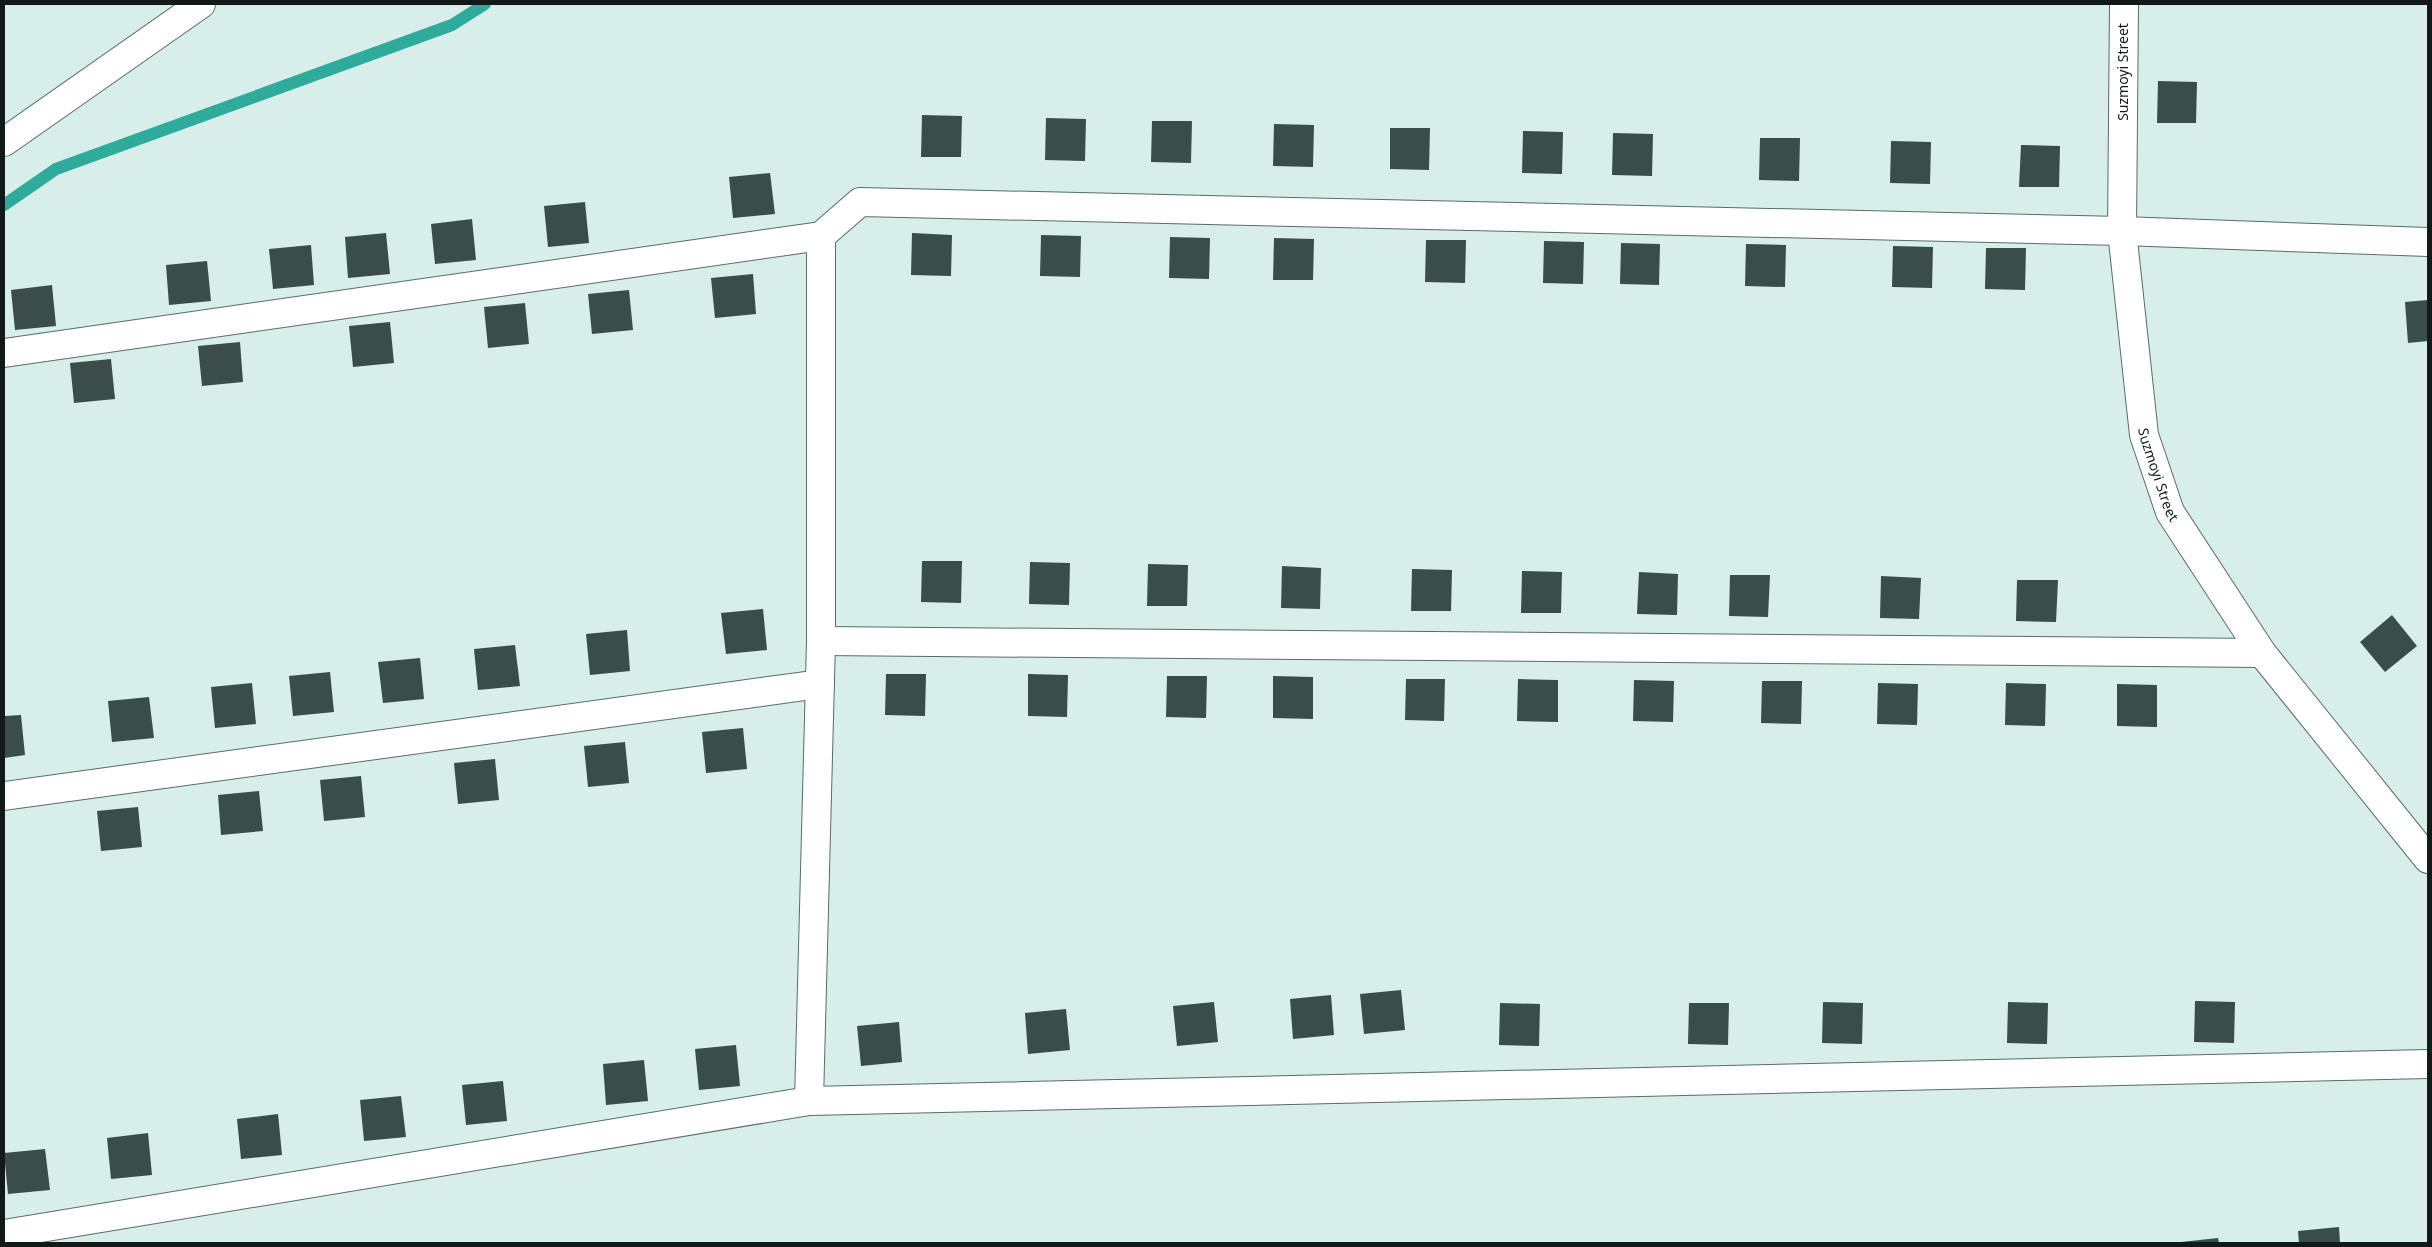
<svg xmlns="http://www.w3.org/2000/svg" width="2432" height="1247" font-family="'Noto Sans',sans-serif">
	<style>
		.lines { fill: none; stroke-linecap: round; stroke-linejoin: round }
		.stream { stroke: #2fab9c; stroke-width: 12 }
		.building { fill: #3a4d49 }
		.street-casing { stroke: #586c68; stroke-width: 30 }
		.street { stroke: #fff; stroke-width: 28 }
		.labels { text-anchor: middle; stroke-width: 5; stroke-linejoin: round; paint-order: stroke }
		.street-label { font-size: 14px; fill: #121a19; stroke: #fff }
	</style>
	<rect width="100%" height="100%" fill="#d7eeea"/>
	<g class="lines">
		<path class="stream" d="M4 205 56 169 452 25 485 4"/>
	</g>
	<g class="building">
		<path d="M2158 81 2197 82 2196 123H2157Z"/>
		<path d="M922 115 962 116 961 157H921Z"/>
		<path d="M1046 118 1086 119 1085 161 1045 160Z"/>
		<path d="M1152 121H1192L1191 163 1151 162Z"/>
		<path d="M1274 124 1314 125 1313 167 1273 166Z"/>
		<path d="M1390 128H1430L1429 170 1390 169Z"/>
		<path d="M1523 131 1563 132 1562 174 1522 173Z"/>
		<path d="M1613 133 1653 134 1652 176 1612 175Z"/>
		<path d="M1760 138H1800L1799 181 1759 180Z"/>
		<path d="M1891 141 1931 142 1930 184 1890 183Z"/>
		<path d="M2021 145 2060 146 2059 187H2019Z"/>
		<path d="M770 173 775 214 733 218 729 177Z"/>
		<path d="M585 202 589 243 548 247 544 206Z"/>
		<path d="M472 219 476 260 435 264 431 224Z"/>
		<path d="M386 233 390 274 348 278 345 237Z"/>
		<path d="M912 233 952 235 951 276 911 275Z"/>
		<path d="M1041 235 1081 236 1080 277 1040 276Z"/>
		<path d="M1170 237 1210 238 1209 279 1169 278Z"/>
		<path d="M1274 238 1314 239 1313 280H1273Z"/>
		<path d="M1426 240H1466L1465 283 1425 282Z"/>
		<path d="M1544 241 1584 242 1583 284 1543 283Z"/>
		<path d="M1621 243 1660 244 1659 285 1620 284Z"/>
		<path d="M1746 244 1786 245 1785 287 1745 286Z"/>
		<path d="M311 245 314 285 273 289 269 249Z"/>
		<path d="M1893 246 1933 247 1932 288 1892 287Z"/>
		<path d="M1986 248H2026L2025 290 1985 289Z"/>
		<path d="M207 261 211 301 169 305 166 265Z"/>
		<path d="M753 274 756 314 715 318 711 278Z"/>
		<path d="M52 285 56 326 15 330 11 290Z"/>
		<path d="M629 290 633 330 592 334 588 294Z"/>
		<path d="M2428 300V341L2408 343 2405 302Z"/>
		<path d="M525 303 529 344 488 348 484 307Z"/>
		<path d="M390 322 394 363 353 367 349 326Z"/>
		<path d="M240 342 243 382 202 386 198 346Z"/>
		<path d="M111 359 115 399 74 403 70 363Z"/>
		<path d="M922 561H962L961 603 921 602Z"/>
		<path d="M1030 562 1070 563 1069 605 1029 604Z"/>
		<path d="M1148 564 1188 565 1187 606H1147Z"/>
		<path d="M1282 566 1321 568 1320 609 1281 608Z"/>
		<path d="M1412 569 1452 570 1451 611H1411Z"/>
		<path d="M1522 571 1562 572 1561 613H1521Z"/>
		<path d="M1639 572 1678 574 1677 615 1637 614Z"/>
		<path d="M1730 575H1770L1768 617 1729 616Z"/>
		<path d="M1881 576 1921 578 1919 619 1880 618Z"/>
		<path d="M2017 580H2058L2056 622 2016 621Z"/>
		<path d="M763 609 767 650 726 654 721 613Z"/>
		<path d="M2392 615 2417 646 2385 672 2360 642Z"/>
		<path d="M627 630 630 671 590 675 586 634Z"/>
		<path d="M515 645 520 686 478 690 474 649Z"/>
		<path d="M420 658 424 699 383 703 378 662Z"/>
		<path d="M330 672 334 712 293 716 289 676Z"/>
		<path d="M886 674H926L925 716 885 715Z"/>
		<path d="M1028 674 1068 675 1067 717 1028 716Z"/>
		<path d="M1167 676H1207L1206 718 1166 717Z"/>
		<path d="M1273 676 1313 677V719L1273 718Z"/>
		<path d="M1406 679H1445L1444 721 1405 720Z"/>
		<path d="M1518 679 1558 680V722L1517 721Z"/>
		<path d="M1634 680 1674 681 1673 722 1633 721Z"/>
		<path d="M1762 681H1802L1801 724 1761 723Z"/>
		<path d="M252 683 256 724 215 728 211 687Z"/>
		<path d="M1878 683 1918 684 1917 725 1877 724Z"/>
		<path d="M2006 683 2046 684 2045 726 2005 725Z"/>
		<path d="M2117 684 2157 685V727L2117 726Z"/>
		<path d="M149 697 154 738 112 742 108 701Z"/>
		<path d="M21 715 25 755 4 758V716Z"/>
		<path d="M743 728 747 769 706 773 702 732Z"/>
		<path d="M625 742 629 783 588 787 584 746Z"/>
		<path d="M495 759 499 800 458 804 454 763Z"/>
		<path d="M361 776 365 817 324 821 320 780Z"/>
		<path d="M259 791 263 831 221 835 218 795Z"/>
		<path d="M138 807 142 847 101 851 97 811Z"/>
		<path d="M1401 990 1405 1030 1364 1034 1360 994Z"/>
		<path d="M1331 995 1334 1035 1293 1039 1290 999Z"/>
		<path d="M2195 1001 2235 1002 2234 1043 2194 1042Z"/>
		<path d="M1214 1002 1218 1042 1177 1046 1173 1006Z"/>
		<path d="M1823 1002 1863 1003 1862 1044 1822 1043Z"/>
		<path d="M2008 1002 2048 1003 2047 1044 2007 1043Z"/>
		<path d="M1500 1003 1540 1004 1539 1046 1499 1045Z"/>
		<path d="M1689 1003H1729L1728 1045 1688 1044Z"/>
		<path d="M1066 1009 1070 1050 1028 1054 1025 1013Z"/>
		<path d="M899 1022 902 1062 861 1066 857 1026Z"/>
		<path d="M736 1045 740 1086 699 1090 695 1049Z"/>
		<path d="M644 1060 648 1101 606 1105 603 1064Z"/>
		<path d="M503 1081 507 1121 466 1125 462 1085Z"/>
		<path d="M401 1096 406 1137 364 1141 360 1100Z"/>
		<path d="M278 1114 282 1155 241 1159 237 1119Z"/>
		<path d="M148 1133 152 1175 111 1179 107 1138Z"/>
		<path d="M45 1149 50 1190 8 1194 4 1153Z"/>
		<path d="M2339 1227 2340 1243H2299L2298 1231Z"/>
		<path d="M2218 1238 2219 1243H2181V1242Z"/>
	</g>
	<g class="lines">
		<defs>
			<g id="street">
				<path id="s1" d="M2124 4 2122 231 2144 435 2170 512 2262 653 2428 859"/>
				<path d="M4 142 201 4"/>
				<path d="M4 353 821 236 860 202 2122 231 2428 242"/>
				<path d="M821 641 2262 653"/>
				<path d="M4 796 820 684"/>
				<path d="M809 1101 821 641V236"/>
				<path d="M4 1234 809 1101 2428 1064"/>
			</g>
		</defs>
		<use href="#street" class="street-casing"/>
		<use href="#street" class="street"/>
	</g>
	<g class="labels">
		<g class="street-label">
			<text transform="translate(2123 72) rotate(-90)" y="5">Suzmoyi Street</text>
			<text dy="5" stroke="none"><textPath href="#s1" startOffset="474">Suzmoyi Street</textPath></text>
		</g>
	</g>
	<rect width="2432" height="1247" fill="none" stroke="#121a19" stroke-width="10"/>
</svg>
